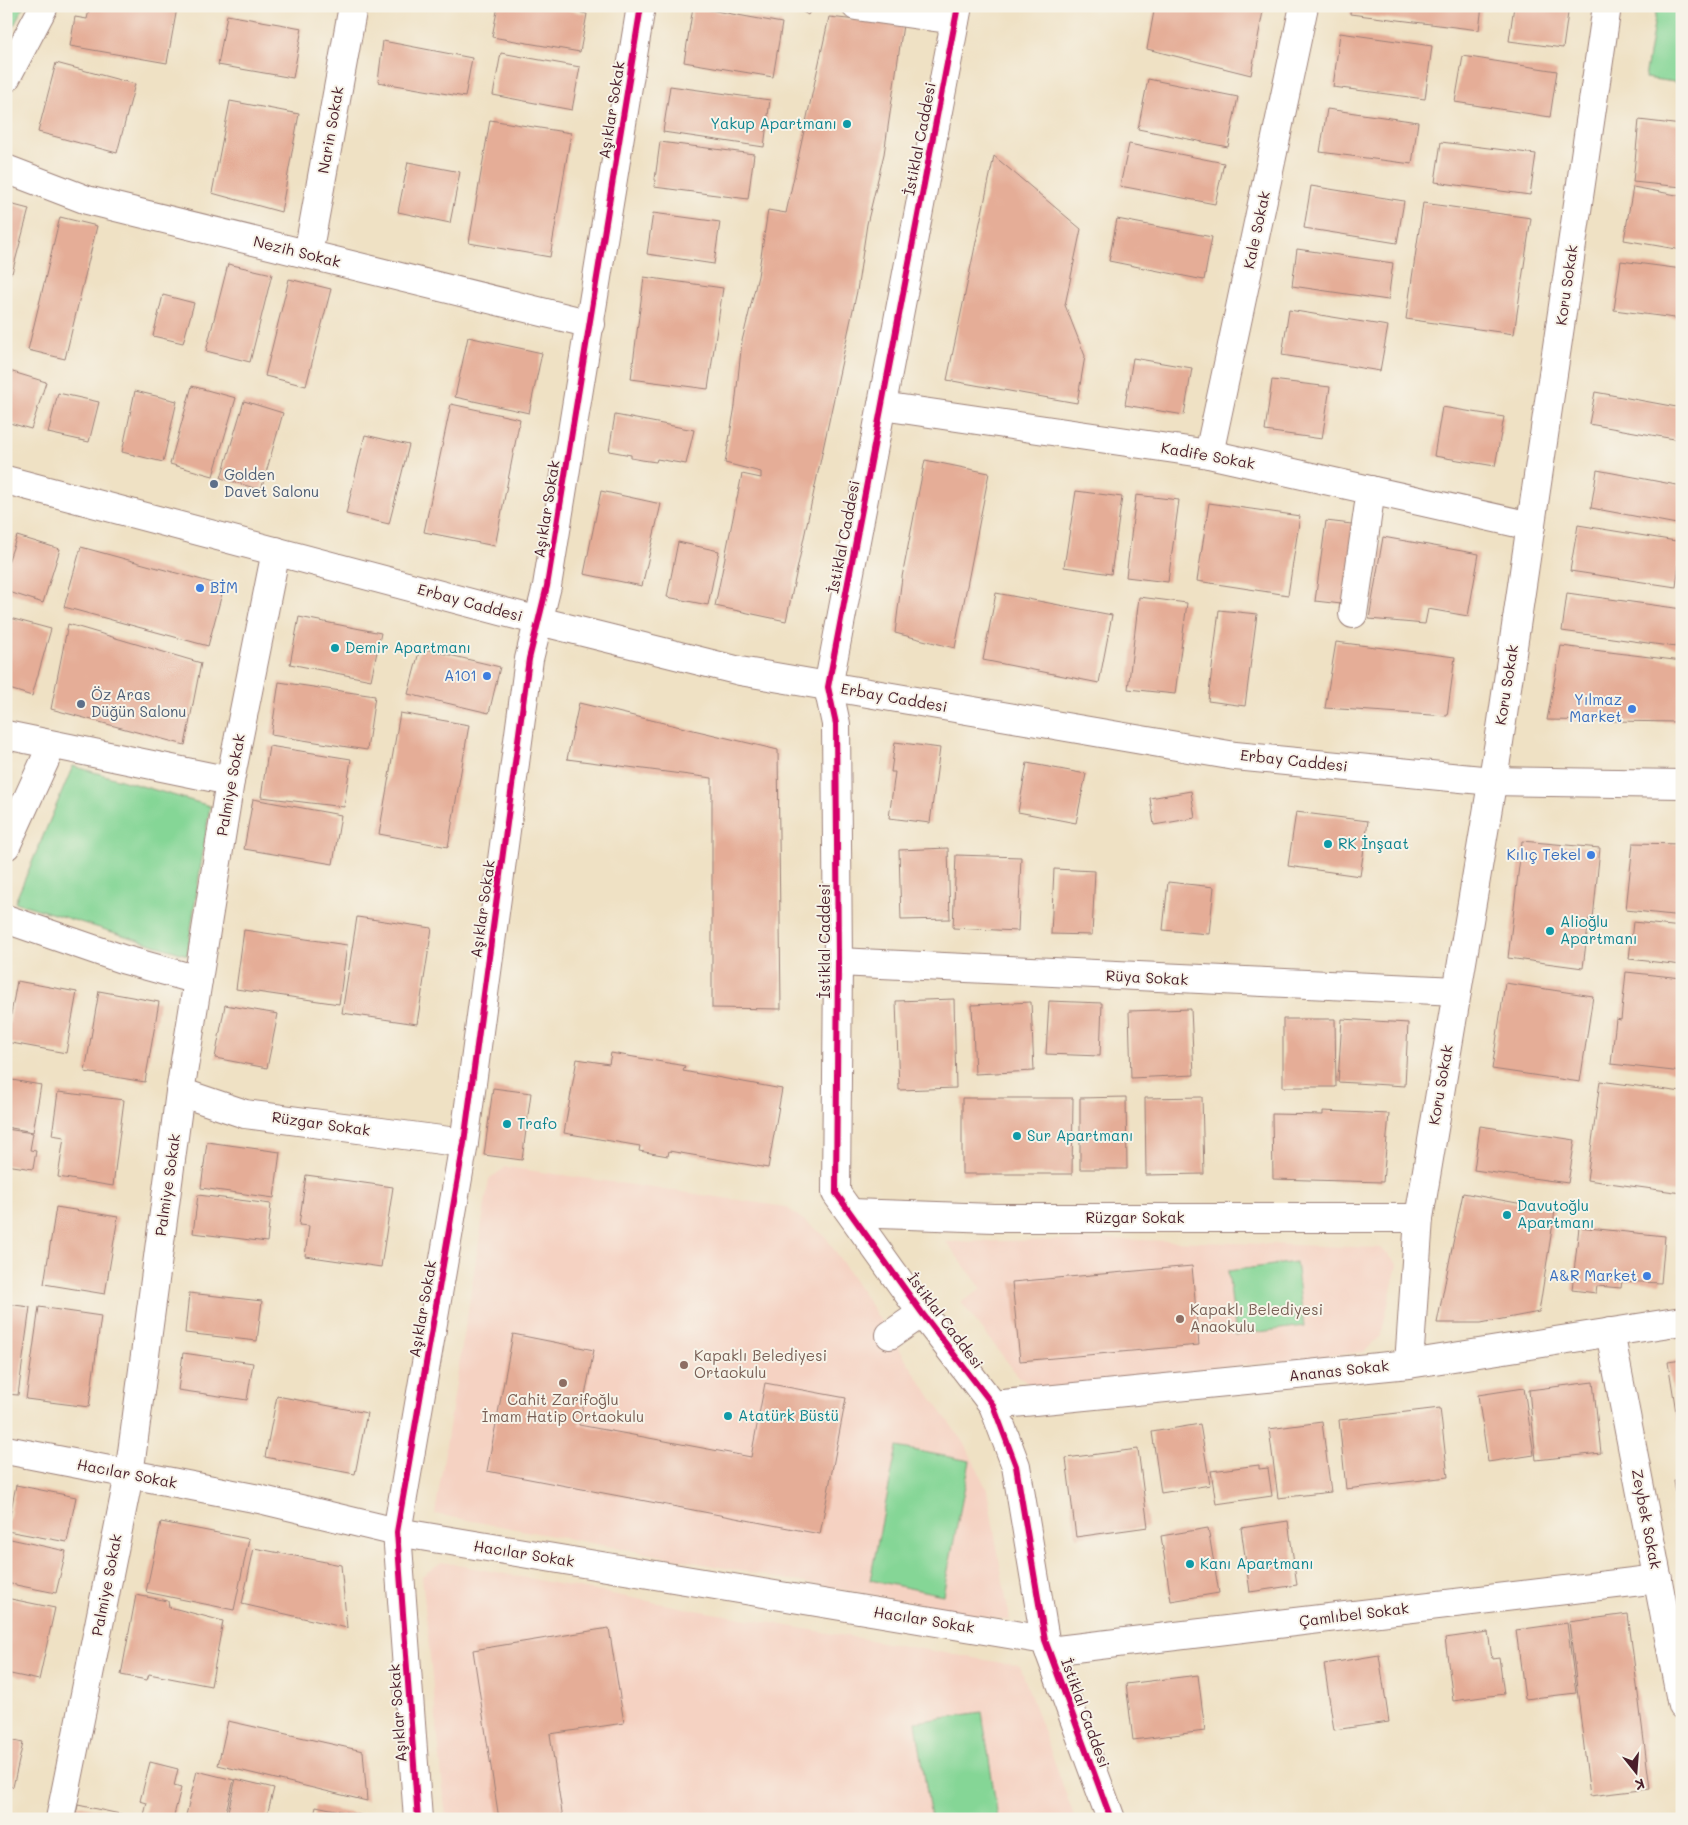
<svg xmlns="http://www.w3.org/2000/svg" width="1688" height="1825" font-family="Mali,sans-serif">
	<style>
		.built { fill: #f5d2c2 }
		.green { fill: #85d696; stroke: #687a60 }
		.building { fill: #e5ad97 }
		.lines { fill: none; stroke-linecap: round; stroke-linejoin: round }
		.minor-casing { stroke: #9c8078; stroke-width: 30 }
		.minor { stroke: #fff; stroke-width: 28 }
		.cycleway-casing { stroke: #f7f3e8; stroke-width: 9 }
		.cycleway { stroke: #d6006c; stroke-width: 6 }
		.culture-dot { fill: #0f9aa8; stroke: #f7f3e8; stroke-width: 2 }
		.service-dot { fill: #5c6f8a; stroke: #f7f3e8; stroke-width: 2 }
		.shop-dot { fill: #3f7fe0; stroke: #f7f3e8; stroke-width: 2 }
		.education-dot { fill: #8d6e63; stroke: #f7f3e8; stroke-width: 2 }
		.labels { text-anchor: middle; stroke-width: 4; stroke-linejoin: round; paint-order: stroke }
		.street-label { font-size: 15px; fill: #4a1f2b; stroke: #f7f3e8 }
		.culture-label { font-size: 15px; fill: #0d838f; stroke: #f7f3e8; text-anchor: start }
		.service-label { font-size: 15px; fill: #4e5e75; stroke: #f7f3e8; text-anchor: start }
		.shop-label { font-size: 15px; fill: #366cbe; stroke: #f7f3e8; text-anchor: end }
		.education-label { font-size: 15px; fill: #785e54; stroke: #f7f3e8; text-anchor: start }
	</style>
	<rect width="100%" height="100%" fill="#f7f3e8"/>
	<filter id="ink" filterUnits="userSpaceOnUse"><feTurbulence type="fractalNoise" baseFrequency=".02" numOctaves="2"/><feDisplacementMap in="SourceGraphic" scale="10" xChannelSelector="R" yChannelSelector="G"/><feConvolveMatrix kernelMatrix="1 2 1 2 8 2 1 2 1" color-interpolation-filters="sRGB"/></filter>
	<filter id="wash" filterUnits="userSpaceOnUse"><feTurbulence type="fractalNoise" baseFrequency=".0096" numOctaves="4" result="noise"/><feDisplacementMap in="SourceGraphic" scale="20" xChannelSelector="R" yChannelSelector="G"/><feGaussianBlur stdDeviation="1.12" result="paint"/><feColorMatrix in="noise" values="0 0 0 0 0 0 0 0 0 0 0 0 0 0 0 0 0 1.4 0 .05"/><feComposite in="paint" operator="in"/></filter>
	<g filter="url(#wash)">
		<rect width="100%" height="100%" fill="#efe1c4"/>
		<g class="built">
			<path d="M506 1167 786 1207 825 1236 930 1396 966 1446 987 1490 1010 1621 435 1514 489 1179Z"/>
			<path d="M1111 1239 1382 1248 1397 1264 1381 1336 1364 1352 1036 1389 1019 1377 961 1302 982 1289 946 1242Z"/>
			<path d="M442 1562 690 1609 1020 1666 1075 1819H446L422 1576Z"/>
		</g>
		<g class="green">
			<path d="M6 6H24L6 41Z"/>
			<path d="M1657 6H1682V83L1645 78Z"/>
			<path d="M73 766 210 806 187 955 15 902Z"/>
			<path d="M1296 1262 1304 1326 1236 1335 1228 1271Z"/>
			<path d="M897 1447 970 1461 943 1595 870 1580Z"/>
			<path d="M982 1712 998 1819H931L916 1722Z"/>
		</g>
		<g id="blocks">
			<g class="building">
				<path d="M90 6 177 8 167 63 70 46 75 17 87 19Z"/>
				<path d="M498 6H548L587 14 580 52 492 37Z"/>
				<path d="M793 6H813L808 15Z"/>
				<path d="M1155 6H1264L1251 75 1147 49Z"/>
				<path d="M1351 6H1482L1479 30 1350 14Z"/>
				<path d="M1514 6H1569L1563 48 1509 41Z"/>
				<path d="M693 7 782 23 773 77 684 62Z"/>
				<path d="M227 15 302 28 293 78 218 65Z"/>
				<path d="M829 17 903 25 884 154 867 224 857 291 786 621 715 606 742 474 761 478V472L725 463 735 406 742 341 758 276 768 210 786 213Z"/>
				<path d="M1340 33 1432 46 1425 99 1333 87Z"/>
				<path d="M383 41 472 58 465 97 378 82Z"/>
				<path d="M501 53 580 67 572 110 493 95Z"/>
				<path d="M1463 56 1557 71 1550 117 1455 102Z"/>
				<path d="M56 63 135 84 117 153 38 132Z"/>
				<path d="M1148 79 1238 97 1228 147 1138 129Z"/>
				<path d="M670 86 770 100 764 147 663 132Z"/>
				<path d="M230 101 299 114 281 212 212 193Z"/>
				<path d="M1327 109 1418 122 1412 164 1320 152Z"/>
				<path d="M490 120 571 133 550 257 469 243Z"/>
				<path d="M1639 120 1682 125V187L1633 182Z"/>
				<path d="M660 142 754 154 748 199 654 187Z"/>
				<path d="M1441 142 1536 154 1530 195 1435 182Z"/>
				<path d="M1129 144 1224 163 1215 204 1120 186Z"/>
				<path d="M994 156 1081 229 1065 305 1085 356 1077 403 947 380Z"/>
				<path d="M408 162 460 172 450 223 398 212Z"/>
				<path d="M1311 186 1404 201 1397 243 1304 228Z"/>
				<path d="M1633 187 1682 196V250L1624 240Z"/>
				<path d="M6 203 29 209 12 273 6 271Z"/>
				<path d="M1423 203 1531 218 1514 334 1406 319Z"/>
				<path d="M653 213 720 222 714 264 647 254Z"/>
				<path d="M60 217 97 226 65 359 28 350Z"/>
				<path d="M1117 219 1212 237 1204 280 1109 261Z"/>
				<path d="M1297 249 1393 263 1388 300 1292 286Z"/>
				<path d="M1621 261 1682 269V319L1614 310Z"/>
				<path d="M228 264 272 274 250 362 206 351Z"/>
				<path d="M644 277 723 288 708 389 631 379Z"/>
				<path d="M289 279 331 289 306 386 265 376Z"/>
				<path d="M163 295 194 303 183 343 153 336Z"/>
				<path d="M1289 310 1388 326 1380 371 1282 355Z"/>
				<path d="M468 337 542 353 529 413 455 397Z"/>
				<path d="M1133 358 1192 368 1184 415 1125 405Z"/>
				<path d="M6 370 46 382 31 429 6 422Z"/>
				<path d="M1272 380 1330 387 1322 439 1265 431Z"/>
				<path d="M192 386 236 398 213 476 170 464Z"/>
				<path d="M135 391 177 401 163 462 122 452Z"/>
				<path d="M1595 392 1682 408 1680 440 1589 424Z"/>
				<path d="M58 393 99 402 89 442 48 433Z"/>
				<path d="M244 401 283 413 261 490 221 478Z"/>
				<path d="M451 404 520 419 495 546 424 532Z"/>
				<path d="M1442 407 1504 417 1495 466 1434 456Z"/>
				<path d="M615 415 694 430 686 464 657 459 656 462 642 460 631 458V455L609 451Z"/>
				<path d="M365 435 409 445 389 524 346 514Z"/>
				<path d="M925 460 989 473 955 648 895 633 902 577Z"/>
				<path d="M1597 470 1682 486V525L1591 508Z"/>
				<path d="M601 491 661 504 642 586 584 574Z"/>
				<path d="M1076 491 1122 497 1111 574 1064 567Z"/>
				<path d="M1136 495 1179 500 1168 582 1126 577Z"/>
				<path d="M1209 503 1300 516 1288 595 1197 581Z"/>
				<path d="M1326 521 1360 525 1350 605 1315 601Z"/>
				<path d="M1578 525 1682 542 1676 587 1570 571Z"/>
				<path d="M17 536 60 549 43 603 6 591V568Z"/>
				<path d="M1383 537 1479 554 1468 616 1428 609 1425 624 1369 619Z"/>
				<path d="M678 542 719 551 708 605 667 597Z"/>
				<path d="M81 547 224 586 208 646 64 607Z"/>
				<path d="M996 593 1112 615 1099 683 983 660Z"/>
				<path d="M1567 593 1682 609 1676 647 1562 631Z"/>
				<path d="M1139 597 1187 603 1175 694 1128 689Z"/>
				<path d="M1219 610 1257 614 1245 706 1208 701Z"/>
				<path d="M6 617 51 629 32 696 6 688Z"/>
				<path d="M299 617 381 633 371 680 290 664Z"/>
				<path d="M68 624 201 663 185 745 51 709Z"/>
				<path d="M1336 642 1455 657 1447 716 1325 708Z"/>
				<path d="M1561 646 1682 661V696L1678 722 1547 720Z"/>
				<path d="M420 648 500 667 489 713 408 694Z"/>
				<path d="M279 682 375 696 367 750 271 735Z"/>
				<path d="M579 703 778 750 781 1009 712 1008V778L567 759Z"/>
				<path d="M400 713 469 725 448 847 379 834Z"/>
				<path d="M895 742 940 748 930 823 889 818 895 772H891Z"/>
				<path d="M269 746 351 759 344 807 261 797Z"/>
				<path d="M1027 763 1086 774 1076 823 1018 812Z"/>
				<path d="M1191 791 1195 818 1154 825 1150 798Z"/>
				<path d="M253 799 341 815 333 864 244 849Z"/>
				<path d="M1296 812 1368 821 1360 876 1288 866Z"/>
				<path d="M1522 841 1600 848 1593 919 1589 918 1583 968 1508 958Z"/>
				<path d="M1633 843 1682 844V916L1626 910Z"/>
				<path d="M948 848 950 919 901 920 899 850Z"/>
				<path d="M956 855 1021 857 1018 931 953 928Z"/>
				<path d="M1054 869 1095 871 1092 935 1051 934Z"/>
				<path d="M1168 882 1214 887 1209 934 1163 930Z"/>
				<path d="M357 917 432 928 417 1024 342 1013Z"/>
				<path d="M1633 922 1682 927V965L1629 959Z"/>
				<path d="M244 930 347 945 339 1004 236 989Z"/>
				<path d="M1626 972 1682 978V1072L1611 1064 1616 1019 1621 1020Z"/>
				<path d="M17 981 77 992 66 1053 6 1042Z"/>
				<path d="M1505 983 1593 996 1580 1082 1492 1069Z"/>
				<path d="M99 991 159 1002 145 1082 85 1072Z"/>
				<path d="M954 999 956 1088 899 1090 896 1001Z"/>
				<path d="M1049 1001 1102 1003 1100 1056 1046 1054Z"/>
				<path d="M1031 1002 1034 1071 975 1074 972 1005Z"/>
				<path d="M225 1005 278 1014 267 1068 215 1058Z"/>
				<path d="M1191 1009 1194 1075 1131 1078 1129 1011Z"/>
				<path d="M1283 1019H1335L1336 1087H1283Z"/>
				<path d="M1342 1019 1408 1023 1405 1086 1338 1082Z"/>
				<path d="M611 1053 685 1066 683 1071 782 1089 768 1168 669 1151 668 1156 639 1151 640 1146 564 1133 577 1059 609 1064Z"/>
				<path d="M6 1079 41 1085 33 1132 6 1127Z"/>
				<path d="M1600 1081 1682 1092V1193L1587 1180Z"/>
				<path d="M493 1088 531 1093 522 1160 484 1155Z"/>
				<path d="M58 1092 124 1100 113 1186 58 1177 64 1137 52 1135Z"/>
				<path d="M1126 1097 1127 1169H1080V1098Z"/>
				<path d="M1202 1097 1204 1174 1146 1175 1145 1098Z"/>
				<path d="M962 1098H1073L1072 1174H962Z"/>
				<path d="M1323 1111 1389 1114 1383 1182 1273 1179 1272 1114 1323 1115Z"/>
				<path d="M1480 1126 1575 1140 1568 1183 1474 1170Z"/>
				<path d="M6 1129 33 1133 30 1150 36 1151 33 1169 6 1165Z"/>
				<path d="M207 1142 280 1152 274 1198 201 1188Z"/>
				<path d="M306 1175 393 1187 381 1267 305 1256 309 1226 299 1225Z"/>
				<path d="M1463 1193 1555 1210 1539 1312 1481 1323H1437Z"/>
				<path d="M198 1195 271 1204 267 1242 193 1233Z"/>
				<path d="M56 1207 118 1217 105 1294 44 1284Z"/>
				<path d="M1579 1227 1665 1236 1661 1283 1622 1281 1621 1288 1597 1286 1596 1293 1572 1290Z"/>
				<path d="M1192 1266 1199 1345 1020 1361 1012 1282Z"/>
				<path d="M189 1293 262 1301 257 1341 185 1333Z"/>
				<path d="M6 1304 30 1307 18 1395 6 1394Z"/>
				<path d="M39 1307 101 1316 89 1407 26 1399Z"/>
				<path d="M513 1334 594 1350 579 1425 751 1457 765 1383 846 1398 820 1534 487 1471Z"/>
				<path d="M183 1353 253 1363 247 1400 178 1390Z"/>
				<path d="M1682 1360V1443H1681L1668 1362Z"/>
				<path d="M1593 1382 1601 1453 1536 1460 1529 1390Z"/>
				<path d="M1524 1388 1534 1455 1488 1462 1478 1395Z"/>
				<path d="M277 1396 367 1413 355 1474 265 1457Z"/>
				<path d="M1440 1408 1448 1477 1346 1489 1339 1420Z"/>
				<path d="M1322 1422 1331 1492 1278 1498 1269 1429Z"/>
				<path d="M1200 1424 1210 1485 1161 1493 1152 1432Z"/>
				<path d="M1138 1449 1148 1527 1076 1537 1066 1458Z"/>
				<path d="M1259 1465V1469L1268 1468 1272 1496 1216 1504 1211 1471Z"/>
				<path d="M1682 1480V1525H1681L1674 1481Z"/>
				<path d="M16 1485 76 1497 67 1542 7 1531Z"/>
				<path d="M1288 1521 1297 1585 1250 1592 1241 1528Z"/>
				<path d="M161 1522 249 1539 234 1610 146 1592Z"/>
				<path d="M1208 1528 1219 1593 1171 1601 1161 1536Z"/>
				<path d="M6 1538 66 1551 56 1593 6 1583Z"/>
				<path d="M254 1548 341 1565 347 1628 242 1604Z"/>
				<path d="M136 1595 168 1601 169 1607 223 1621 211 1686 149 1674 147 1680 121 1675Z"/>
				<path d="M6 1598 55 1608 39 1680 6 1673Z"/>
				<path d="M1628 1614 1650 1789 1590 1796 1569 1622Z"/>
				<path d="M1567 1623 1576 1693 1525 1699 1516 1630Z"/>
				<path d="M609 1628 624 1723 550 1734 563 1819H499L473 1650Z"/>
				<path d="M1488 1632 1492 1658 1499 1657 1504 1694 1453 1701 1445 1638Z"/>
				<path d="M1379 1655 1389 1722 1334 1730 1324 1664Z"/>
				<path d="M1198 1675 1205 1731 1133 1740 1126 1684Z"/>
				<path d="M228 1721 363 1751 367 1801 218 1765Z"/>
				<path d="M6 1739 23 1743 13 1787 6 1785Z"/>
				<path d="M150 1762 178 1769 174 1786 181 1788 173 1819H143L147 1803 140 1801Z"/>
				<path d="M197 1771 234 1780 224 1819H185Z"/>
				<path d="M236 1779 274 1788 266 1819H226Z"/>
				<path d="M78 1805 134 1817V1819H75Z"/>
				<path d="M316 1806 369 1817V1819H313Z"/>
			</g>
		</g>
	</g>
	<g filter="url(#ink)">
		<use href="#blocks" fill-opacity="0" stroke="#9c8078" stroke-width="1"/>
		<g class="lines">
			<defs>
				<g id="minor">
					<path d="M856 6 955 20"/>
					<path d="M958 6 828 687 836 724 838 962 836 1193 922 1313 993 1405 1016 1466 1045 1640 1111 1819"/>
					<path d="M6 78 44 6"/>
					<path d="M6 169 87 200 591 324"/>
					<path d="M308 254 353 6"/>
					<path d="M882 406 1209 454 1531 526"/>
					<path d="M1209 454 1304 6"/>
					<path d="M6 480 539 621 740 671 1235 756 1492 781 1682 784"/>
					<path d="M1353 614 1371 490"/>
					<path d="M6 735 230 781"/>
					<path d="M6 846 52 745"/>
					<path d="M6 919 122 959 198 980"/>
					<path d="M838 962 1457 991"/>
					<path d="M180 1092 245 1114 464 1143"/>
					<path d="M851 1213 994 1218H1419"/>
					<path d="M1610 1332 1682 1706"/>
					<path d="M890 1335 922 1313"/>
					<path d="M1409 1364 1419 1218 1499 742 1607 6"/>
					<path d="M993 1405 1409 1364 1682 1321"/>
					<path d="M6 1450 259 1499 397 1532 1045 1640"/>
					<path d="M1049 1651 1658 1579"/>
					<path d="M60 1819 129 1475 180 1092 230 781 276 551"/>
					<path d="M418 1819 397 1532 464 1143 529 659 547 586 641 6"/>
				</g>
			</defs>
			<use href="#minor" class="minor-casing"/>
			<use href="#minor" class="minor"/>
			<defs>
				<g id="cycleway">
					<path d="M958 6 828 687 836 724 838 962 836 1193 922 1313 993 1405 1016 1466 1045 1640 1111 1819"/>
					<path d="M418 1819 397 1532 464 1143 529 659 547 586 641 6"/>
				</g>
			</defs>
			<use href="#cycleway" class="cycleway-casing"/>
			<use href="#cycleway" class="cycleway"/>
		</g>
	</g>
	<g class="culture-dot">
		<circle cx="847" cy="124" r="5"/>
		<circle cx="335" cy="648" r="5"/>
		<circle cx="1328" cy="844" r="5"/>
		<circle cx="1550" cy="931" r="5"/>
		<circle cx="507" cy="1124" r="5"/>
		<circle cx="1017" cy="1136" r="5"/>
		<circle cx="1507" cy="1215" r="5"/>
		<circle cx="728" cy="1416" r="5"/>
		<circle cx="1190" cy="1564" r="5"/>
	</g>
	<g class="service-dot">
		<circle cx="214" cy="484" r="5"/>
		<circle cx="81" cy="704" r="5"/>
	</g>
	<g class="shop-dot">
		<circle cx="200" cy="588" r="5"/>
		<circle cx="487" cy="676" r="5"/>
		<circle cx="1632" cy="709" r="5"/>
		<circle cx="1591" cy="855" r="5"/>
		<circle cx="1647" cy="1276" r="5"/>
	</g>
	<g class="education-dot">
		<circle cx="1180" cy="1319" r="5"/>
		<circle cx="684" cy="1365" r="5"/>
		<circle cx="563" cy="1383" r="5"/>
	</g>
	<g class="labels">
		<g class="street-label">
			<text transform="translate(612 110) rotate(-81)" y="5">Aşıklar Sokak</text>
			<text transform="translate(331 130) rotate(-80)" y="5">Narin Sokak</text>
			<text transform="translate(920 139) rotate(-79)" y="5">İstiklal Caddesi</text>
			<text transform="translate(1257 230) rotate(-78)" y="5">Kale Sokak</text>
			<text transform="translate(297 252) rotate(14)" y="5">Nezih Sokak</text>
			<text transform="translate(1567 285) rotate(-82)" y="5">Koru Sokak</text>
			<text transform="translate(1208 456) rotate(10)" y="5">Kadife Sokak</text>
			<text transform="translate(547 509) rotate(-81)" y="5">Aşıklar Sokak</text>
			<text transform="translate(844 537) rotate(-79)" y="5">İstiklal Caddesi</text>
			<text transform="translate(470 603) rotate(15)" y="5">Erbay Caddesi</text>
			<text transform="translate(1507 685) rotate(-81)" y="5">Koru Sokak</text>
			<text transform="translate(894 698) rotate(10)" y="5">Erbay Caddesi</text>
			<text transform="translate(1294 761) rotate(6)" y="5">Erbay Caddesi</text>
			<text transform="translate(231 785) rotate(-80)" y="5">Palmiye Sokak</text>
			<text transform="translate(483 909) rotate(-82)" y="5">Aşıklar Sokak</text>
			<text transform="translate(825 941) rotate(-90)" y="5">İstiklal Caddesi</text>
			<text transform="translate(1147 978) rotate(3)" y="5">Rüya Sokak</text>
			<text transform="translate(1441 1085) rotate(-80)" y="5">Koru Sokak</text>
			<text transform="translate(321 1124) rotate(8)" y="5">Rüzgar Sokak</text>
			<text transform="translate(168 1185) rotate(-82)" y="5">Palmiye Sokak</text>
			<text x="1135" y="1223">Rüzgar Sokak</text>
			<text transform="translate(423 1309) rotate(-80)" y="5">Aşıklar Sokak</text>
			<text transform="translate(945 1321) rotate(53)" y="5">İstiklal Caddesi</text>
			<text transform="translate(1339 1371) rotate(-6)" y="5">Ananas Sokak</text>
			<text transform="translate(127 1474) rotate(11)" y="5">Hacılar Sokak</text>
			<text transform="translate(1646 1519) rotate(79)" y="5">Zeybek Sokak</text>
			<text transform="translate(524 1554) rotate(9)" y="5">Hacılar Sokak</text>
			<text transform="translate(107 1585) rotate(-79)" y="5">Palmiye Sokak</text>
			<text transform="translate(1354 1615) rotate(-7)" y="5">Çamlıbel Sokak</text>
			<text transform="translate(924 1620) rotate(9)" y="5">Hacılar Sokak</text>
			<text transform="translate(398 1713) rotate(-94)" y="5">Aşıklar Sokak</text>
			<text transform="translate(1085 1713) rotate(70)" y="5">İstiklal Caddesi</text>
		</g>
		<g class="culture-label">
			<text x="837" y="129" text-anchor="end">Yakup Apartmanı</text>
			<text x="345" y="653">Demir Apartmanı</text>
			<text x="1338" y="849">RK İnşaat</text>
			<text x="1560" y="927">Alioğlu<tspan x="1560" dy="17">Apartmanı</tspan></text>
			<text x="517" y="1129">Trafo</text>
			<text x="1027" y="1141">Sur Apartmanı</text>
			<text x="1517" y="1211">Davutoğlu<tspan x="1517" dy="17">Apartmanı</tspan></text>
			<text x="738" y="1421">Atatürk Büstü</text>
			<text x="1200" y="1569">Kanı Apartmanı</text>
		</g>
		<g class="service-label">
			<text x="224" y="480">Golden<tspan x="224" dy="17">Davet Salonu</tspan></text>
			<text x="91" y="700">Öz Aras<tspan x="91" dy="17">Düğün Salonu</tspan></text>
		</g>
		<g class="shop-label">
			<text x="210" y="593" text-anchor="start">BİM</text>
			<text x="477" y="681">A101</text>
			<text x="1622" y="705">Yılmaz<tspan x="1622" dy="17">Market</tspan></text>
			<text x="1581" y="860">Kılıç Tekel</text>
			<text x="1637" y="1281">A&amp;R Market</text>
		</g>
		<g class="education-label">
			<text x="1190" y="1315">Kapaklı Belediyesi<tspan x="1190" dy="17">Anaokulu</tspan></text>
			<text x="694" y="1361">Kapaklı Belediyesi<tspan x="694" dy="17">Ortaokulu</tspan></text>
			<text x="563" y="1405" text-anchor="middle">Cahit Zarifoğlu<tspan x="563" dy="17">İmam Hatip Ortaokulu</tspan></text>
		</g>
	</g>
	<rect width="1688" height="1825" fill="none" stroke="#f7f3e8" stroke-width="25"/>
	<g transform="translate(1636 1772) rotate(163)" stroke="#f7f3e8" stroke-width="4" paint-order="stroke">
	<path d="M0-4L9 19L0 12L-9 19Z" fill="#4a1f2b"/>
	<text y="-8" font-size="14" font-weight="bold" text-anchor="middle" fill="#4a1f2b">K</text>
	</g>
</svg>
